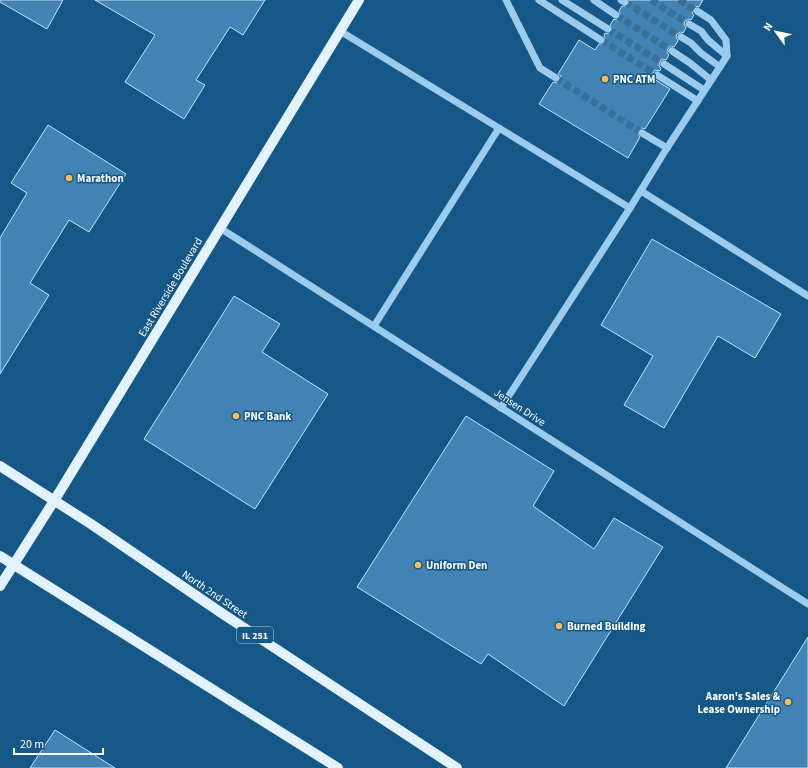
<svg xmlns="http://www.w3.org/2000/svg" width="808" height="768" font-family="'Source Sans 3',sans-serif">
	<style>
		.building { fill: #4283b3; stroke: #c1e3fb }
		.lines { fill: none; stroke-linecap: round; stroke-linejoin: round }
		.minor-tunnel { stroke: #387099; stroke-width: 7; stroke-dasharray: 7 3.5; stroke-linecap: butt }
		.minor { stroke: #9bccee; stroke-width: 7 }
		.major { stroke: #e3f2ff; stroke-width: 10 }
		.poi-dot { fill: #ffb959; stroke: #155787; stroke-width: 1.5 }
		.labels { text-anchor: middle; stroke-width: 3; stroke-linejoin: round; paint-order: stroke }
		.shield { fill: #155787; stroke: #b9cddb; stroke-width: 1 }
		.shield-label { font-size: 10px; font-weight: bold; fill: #fff }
		.poi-label { font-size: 11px; font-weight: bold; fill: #fff; stroke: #155787; text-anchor: start }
		.street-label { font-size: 11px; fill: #fff; stroke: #155787 }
	</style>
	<rect width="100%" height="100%" fill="#155787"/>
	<g class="building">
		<path d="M0 0H63L47 29 0 2Z"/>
		<path d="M95 0H265L243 35 230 27 196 80 205 85 184 119 125 82 155 35Z"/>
		<path d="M629 0H703L699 7 695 6 693 9 692 13 694 15 691 20 689 19 685 21 684 24 686 28 683 33 681 32 677 34 676 37 678 41 674 47 670 46 668 49 667 53 669 55 666 60 662 59 660 62 659 66 661 68 660 71 655 70 653 73 652 75 654 79 670 89 645 129 642 128 638 130 637 133 640 137 628 158 539 104 553 82 558 83 560 80 561 76 558 74 579 40 595 50 599 44H604L606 40 604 36 605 33 608 34 612 32 613 29 610 25 614 19 618 20 620 18 621 15 619 11 622 6H628L630 4Z"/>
		<path d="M48 125 126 174 89 232 69 220 30 283 49 295 0 374V238L27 193 11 183Z"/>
		<path d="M652 239 781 314 755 358 718 336 664 428 624 405 653 356 601 325Z"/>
		<path d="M234 296 280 324 262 352 328 394 255 509 144 439Z"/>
		<path d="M466 416 554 471 533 506 594 549 614 518 663 547 564 706 488 654 481 664 357 587Z"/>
		<path d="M808 637V768H726Z"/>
		<path d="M55 730 115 768H30Z"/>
	</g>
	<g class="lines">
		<g class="minor-tunnel">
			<path d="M651 0 689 24"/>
			<path d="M679 0 697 11"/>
			<path d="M625 2 681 37"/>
			<path d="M616 15 672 51"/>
			<path d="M608 29 664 64"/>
			<path d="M601 40 657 75"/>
			<path d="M556 78 642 133"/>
		</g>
		<g class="minor">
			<path d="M506 0 540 68 556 78"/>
			<path d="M539 0 601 40"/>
			<path d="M562 0 608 29"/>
			<path d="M594 0 616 15"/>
			<path d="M621 0 625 2"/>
			<path d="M689 24 701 31 708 40 727 56"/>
			<path d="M340 31 630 208"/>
			<path d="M681 37 691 43 701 53 720 67"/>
			<path d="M672 51 690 63 711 80"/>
			<path d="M664 64 704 90"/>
			<path d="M657 75 698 101"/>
			<path d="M667 148 727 56 726 40 711 20 697 11"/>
			<path d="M641 191 808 296"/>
			<path d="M220 228 808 604"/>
			<path d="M374 326 499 128"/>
			<path d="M501 408 630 208 667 148 642 133"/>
		</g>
		<g class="major">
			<path d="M0 466 91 524 220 612 457 768"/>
			<path d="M0 556 338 768"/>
			<path d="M0 586 54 501 359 0"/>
		</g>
	</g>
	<g class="poi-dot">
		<circle cx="605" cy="79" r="4"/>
		<circle cx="69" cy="178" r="4"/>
		<circle cx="236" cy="416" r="4"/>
		<circle cx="418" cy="565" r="4"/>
		<circle cx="559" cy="626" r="4"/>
		<circle cx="788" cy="702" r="4"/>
	</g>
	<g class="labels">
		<rect class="shield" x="237" y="627" width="36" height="16" rx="3"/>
		<g class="shield-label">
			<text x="255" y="639">IL 251</text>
		</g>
		<g class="poi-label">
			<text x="613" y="83">PNC ATM</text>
			<text x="77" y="182">Marathon</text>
			<text x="244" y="420">PNC Bank</text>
			<text x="426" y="569">Uniform Den</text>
			<text x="567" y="630">Burned Building</text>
			<text x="780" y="700" text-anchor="end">Aaron's Sales &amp;<tspan x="780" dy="13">Lease Ownership</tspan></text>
		</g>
		<g class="street-label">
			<text transform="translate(170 287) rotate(-59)" y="4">East Riverside Boulevard</text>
			<text transform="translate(520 407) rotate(33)" y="4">Jensen Drive</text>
			<text transform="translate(215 594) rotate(34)" y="4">North 2nd Street</text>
		</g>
	</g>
	<g transform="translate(776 32) rotate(303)" stroke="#155787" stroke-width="3" paint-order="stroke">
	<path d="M0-3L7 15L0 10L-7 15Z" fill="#ffffff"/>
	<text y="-6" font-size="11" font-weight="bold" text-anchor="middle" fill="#ffffff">N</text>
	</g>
	<path d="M14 748v6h89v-6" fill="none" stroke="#ffffff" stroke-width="2"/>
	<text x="20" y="748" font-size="12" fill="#ffffff" stroke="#155787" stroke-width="3" paint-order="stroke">20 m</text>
</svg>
